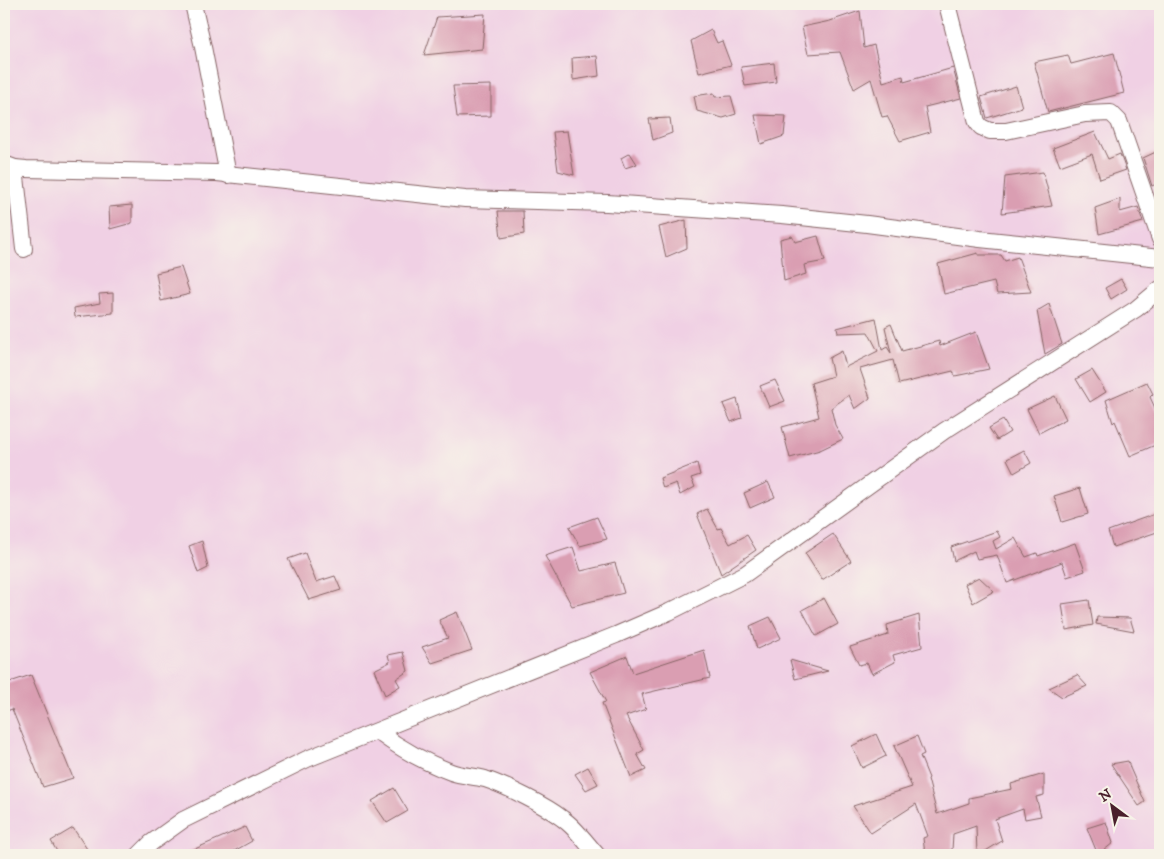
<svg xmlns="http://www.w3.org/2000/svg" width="1164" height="859" font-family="'IM FELL DW Pica',serif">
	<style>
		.built { fill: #f0d0e4 }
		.building { fill: #da9eb2 }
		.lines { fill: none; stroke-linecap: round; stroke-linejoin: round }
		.minor-casing { stroke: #866465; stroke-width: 18 }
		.minor { stroke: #fff; stroke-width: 16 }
	</style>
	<rect width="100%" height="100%" fill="#f7f3e8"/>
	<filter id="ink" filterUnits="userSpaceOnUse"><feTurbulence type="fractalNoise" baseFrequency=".02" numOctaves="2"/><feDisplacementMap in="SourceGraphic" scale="10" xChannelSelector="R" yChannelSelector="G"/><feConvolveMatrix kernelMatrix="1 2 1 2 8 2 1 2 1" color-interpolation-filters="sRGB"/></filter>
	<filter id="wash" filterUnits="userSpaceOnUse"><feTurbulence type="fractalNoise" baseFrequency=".0096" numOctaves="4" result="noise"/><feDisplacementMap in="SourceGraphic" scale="20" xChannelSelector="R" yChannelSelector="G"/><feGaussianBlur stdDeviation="1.12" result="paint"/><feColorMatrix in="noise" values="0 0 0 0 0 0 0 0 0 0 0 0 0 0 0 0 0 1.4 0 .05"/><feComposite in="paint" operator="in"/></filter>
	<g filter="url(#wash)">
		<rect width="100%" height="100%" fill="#f5e5d0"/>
		<rect class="built" x="4" y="4" width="1156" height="851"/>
		<g id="blocks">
			<g class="building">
				<path d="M860 11 864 48 874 45 883 82 903 76 904 82 953 68 961 98 925 107 930 132 900 141 887 116 882 117 871 79 854 89 840 52 808 54 802 27 830 21Z"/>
				<path d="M485 14 482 49 424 55 437 17Z"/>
				<path d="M711 30 717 43 722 41 731 65 699 73 691 41Z"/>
				<path d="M1114 53 1124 93 1048 112 1034 62 1068 55 1071 64Z"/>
				<path d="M597 56 599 76 573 80 572 58Z"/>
				<path d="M774 63 776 82 745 86 741 67Z"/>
				<path d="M491 85V116L457 117 453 86Z"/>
				<path d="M1016 86 1022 107 987 118 981 97Z"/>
				<path d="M714 93 715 97 731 96 736 114 723 118 697 111 694 96Z"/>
				<path d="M755 115 786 116 784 136 761 144Z"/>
				<path d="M670 118 672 133 653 140 649 119Z"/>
				<path d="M567 131 570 150 574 175 558 171 553 132Z"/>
				<path d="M1095 132 1108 159 1120 154 1126 170 1100 179 1092 154 1060 166 1053 148Z"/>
				<path d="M1160 150V182L1152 186 1143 158Z"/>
				<path d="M630 153 637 164 625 168 621 158Z"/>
				<path d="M1043 172 1052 206 1002 213 1005 177Z"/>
				<path d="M1120 199V212L1138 207 1143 222 1099 234 1095 208Z"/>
				<path d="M132 205V223L110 229 109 207Z"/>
				<path d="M498 211H523L524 234 501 238Z"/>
				<path d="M686 220 687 248 666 257 659 227Z"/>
				<path d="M792 236 795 242 818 236 825 261 804 265 806 274 784 281 780 239Z"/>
				<path d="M978 253V255H1001L1005 261 1018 257 1031 292 997 294 994 282 944 294 938 264Z"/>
				<path d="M181 267 190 294 161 301 156 273Z"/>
				<path d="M1121 279 1127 289 1111 299 1105 288Z"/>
				<path d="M113 293V313L75 317 74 308 100 303 99 294Z"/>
				<path d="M1049 304 1062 344 1045 354 1037 311Z"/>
				<path d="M876 318 882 350 887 347 891 353 885 327 891 324 902 351 939 341 940 346 976 332 989 369 955 376 953 371 899 384 893 360 860 369 870 398 855 409 849 395 831 408 835 425 843 439 820 450 790 458 782 427 819 417 811 383 833 376 829 358 842 351 846 367 878 351 868 332 838 333 837 328Z"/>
				<path d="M1092 370 1106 392 1090 402 1076 379Z"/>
				<path d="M775 380 785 401 769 407 760 386Z"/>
				<path d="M1147 382 1153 394 1150 397 1160 419V443L1130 456 1115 421 1113 423 1106 400Z"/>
				<path d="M1055 396 1066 419 1039 433 1027 409Z"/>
				<path d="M737 399 742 418 731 422 723 404Z"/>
				<path d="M1003 420 1010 432 997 440 989 428Z"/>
				<path d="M1024 450 1031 463 1014 473 1007 459Z"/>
				<path d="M697 463 700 475 691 478 695 487 680 495 676 483 663 488 660 478Z"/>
				<path d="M768 482 775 497 750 508 744 493Z"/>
				<path d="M1080 488 1088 514 1062 522 1054 496Z"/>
				<path d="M707 509 718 529 721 528 730 544 747 535 756 550 721 574 697 514Z"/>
				<path d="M1155 514 1160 531 1113 547 1108 531Z"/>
				<path d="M597 517 607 539 580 546 569 527Z"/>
				<path d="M997 531 1000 537 993 541 996 549 1015 538 1026 557 1037 553 1038 556 1075 543 1085 571 1067 577 1062 562 1007 583 997 555 977 559 974 551 954 561 951 547Z"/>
				<path d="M833 534 851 561 822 580 805 553Z"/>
				<path d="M202 541 208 568 198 573 189 546Z"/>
				<path d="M573 547 581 571 615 563 624 593 572 606 545 556Z"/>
				<path d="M305 553 316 582 335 576 341 590 309 600 288 559Z"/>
				<path d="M979 577 994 591 973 603 965 584Z"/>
				<path d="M824 598 838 624 816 636 802 610Z"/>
				<path d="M1089 600 1093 625 1066 630 1062 604Z"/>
				<path d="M457 612 472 650 432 663 422 647 448 638 439 620Z"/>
				<path d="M919 615 922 647 893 655 895 662 872 674 867 663 859 665 850 647 888 635 887 625Z"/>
				<path d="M770 617 781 638 757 649 750 626Z"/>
				<path d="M1097 617 1130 618 1134 631 1096 624Z"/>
				<path d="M704 650 710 678 642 694 646 709 626 716 644 750 637 754 646 770 631 777 602 703 606 702 590 672 627 656 633 673Z"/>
				<path d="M403 652 408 671 396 679 400 686 385 695 374 670 390 662 388 655Z"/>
				<path d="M790 660 828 671 795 679Z"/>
				<path d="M31 675 73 778 43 787 12 709 4 712V684Z"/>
				<path d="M1077 675 1087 686 1062 697 1049 688Z"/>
				<path d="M876 734 886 756 862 768 852 746Z"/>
				<path d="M917 736 924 754 920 756 929 778 928 779 937 814 969 803V798L1012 789 1011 784 1044 774V795L1036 797 1041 816 1025 819 1023 809 995 819 1002 841 979 855H977L976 826 953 834 952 850 925 854 923 838 928 836 916 804 871 833 853 806 912 787 894 746Z"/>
				<path d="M1128 761 1130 768 1145 802 1139 806 1111 764Z"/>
				<path d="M588 767 598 784 586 790 575 774Z"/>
				<path d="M394 788 408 811 387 823 372 801Z"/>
				<path d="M1106 822 1113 843 1098 855 1087 828Z"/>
				<path d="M245 827 252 841 227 855H181Z"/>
				<path d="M73 828 91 855H59L51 841Z"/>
			</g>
		</g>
	</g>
	<g filter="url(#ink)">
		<use href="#blocks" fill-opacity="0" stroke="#866465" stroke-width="1"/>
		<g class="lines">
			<defs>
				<g id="minor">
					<path d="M193 4 203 47 228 175"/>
					<path d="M947 4 977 122 981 127 990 131H1006L1085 114 1111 113 1119 121 1160 239"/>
					<path d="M4 164 15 168 26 169 217 173 465 199 607 203 782 215 867 224 980 239 1160 258"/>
					<path d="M15 168 24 249"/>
					<path d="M378 732C401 749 424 762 451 772 462 776 474 776 485 779 506 786 545 805 563 819 576 828 587 844 597 855"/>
					<path d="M139 855 151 843 183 820 307 759 616 635 669 612 745 574 944 431 1136 309 1160 289"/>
				</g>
			</defs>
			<use href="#minor" class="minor-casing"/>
			<use href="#minor" class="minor"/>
		</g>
	</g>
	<rect width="1164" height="859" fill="none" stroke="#f7f3e8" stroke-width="20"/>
	<g transform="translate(1112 806) rotate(328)" stroke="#f7f3e8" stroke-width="4" paint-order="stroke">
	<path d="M0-4L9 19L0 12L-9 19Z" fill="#4a1f2b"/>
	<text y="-8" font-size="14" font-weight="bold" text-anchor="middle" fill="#4a1f2b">N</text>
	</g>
</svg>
